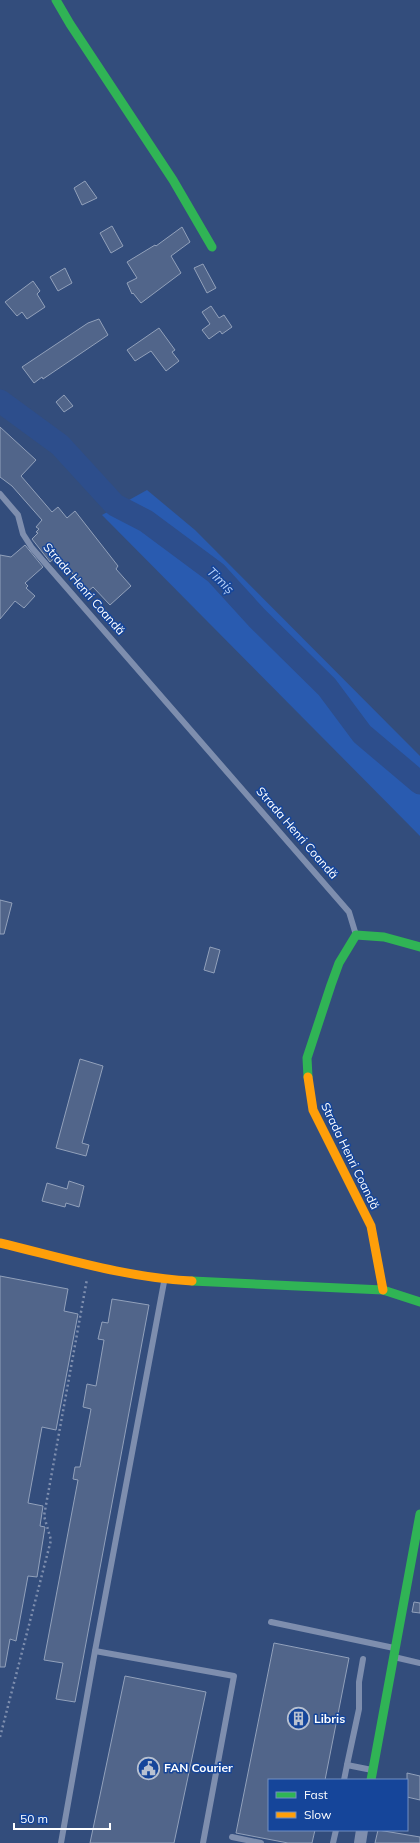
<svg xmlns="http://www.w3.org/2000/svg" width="420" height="1843" font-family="Mulish,sans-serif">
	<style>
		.green { fill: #295bb0 }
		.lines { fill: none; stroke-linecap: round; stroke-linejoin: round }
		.river { stroke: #2d4e8c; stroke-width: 23 }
		.building { fill: #51658a; stroke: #92a1bb }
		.path { stroke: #7e8eae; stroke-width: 2.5; stroke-dasharray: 2 3; stroke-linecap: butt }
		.lane { stroke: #7e8eae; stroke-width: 6 }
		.street { stroke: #7e8eae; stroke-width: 12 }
		.fast { stroke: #30b455; stroke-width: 9 }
		.slow { stroke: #ff9f0a; stroke-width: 9 }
		.labels { text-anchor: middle; stroke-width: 3; stroke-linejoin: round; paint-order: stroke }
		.street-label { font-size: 12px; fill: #fff; stroke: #15459a }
		.poi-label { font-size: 12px; font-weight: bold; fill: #fff; stroke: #15459a; text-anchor: start }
		.water-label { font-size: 13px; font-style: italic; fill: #b6d0f9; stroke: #15459a }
	</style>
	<rect width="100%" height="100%" fill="#334d7c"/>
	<path class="green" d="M147 490 195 530 420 756V836L102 515Z"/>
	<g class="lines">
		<path class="river" d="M0 401 60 445 115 505 146 521 216 573 257 618 327 687 362 734 420 783"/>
	</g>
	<g class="building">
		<path d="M85 181 97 198 82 205 74 188Z"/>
		<path d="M112 226 123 246 111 253 100 233Z"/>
		<path d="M182 227 190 242 171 256 181 273 141 303 133 293 132 294 127 283 137 278 127 262 155 245 156 246Z"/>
		<path d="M203 264 216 288 207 293 194 268Z"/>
		<path d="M65 268 72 283 58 291 50 277Z"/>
		<path d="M33 281 40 291 37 294 45 307 27 319 22 312 17 316 5 302Z"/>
		<path d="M211 306 219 318 224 315 232 327 222 334 220 331 209 339 202 330 210 324 202 312Z"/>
		<path d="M99 319 108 335 43 379 42 377 34 383 22 367 88 323Z"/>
		<path d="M159 328 175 350 172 352 179 361 166 371 151 351 135 361 127 350Z"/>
		<path d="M64 395 73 406 64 412 56 402Z"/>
		<path d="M0 427 36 460 21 476 52 512 58 507 67 518 75 511 118 566 116 569 131 586 110 605 93 587 87 592 58 555 50 562 32 539 38 533 36 532 39 529 36 527 42 520 12 486 0 477Z"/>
		<path d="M25 545 43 567 25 583 28 586 26 588 35 596 24 608 15 601 0 619V555L11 557Z"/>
		<path d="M0 900 12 903 4 934H0Z"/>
		<path d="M210 947 220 950 214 973 204 970Z"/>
		<path d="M80 1059 103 1066 82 1143 89 1145 86 1156 56 1148Z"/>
		<path d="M69 1181 84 1186 79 1207 66 1203 65 1207 42 1201 47 1183 67 1189Z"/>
		<path d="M0 1276 68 1289 64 1311 78 1314 56 1430 42 1427 28 1503 43 1506 40 1526 45 1527 37 1577 28 1576 16 1641 10 1639 5 1667H0Z"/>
		<path d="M112 1299 149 1305 75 1702 56 1699 63 1663 44 1660 78 1480 73 1479 75 1467H80L91 1409 83 1407 87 1384 96 1386 104 1340 98 1339 102 1322 108 1323Z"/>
		<path d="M414 1602 420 1603V1613L412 1612Z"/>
		<path d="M274 1643 349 1658 325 1780H269V1830H315L312 1843H288L236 1833Z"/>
		<path d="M125 1676 206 1692 174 1843H90Z"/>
		<path d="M407 1773 420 1776V1800L407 1797Z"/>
		<path d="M378 1830 420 1837V1843H375Z"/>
	</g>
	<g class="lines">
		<path class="path" d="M0 1737 51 1540 44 1516 87 1279"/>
		<g class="lane">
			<path d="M0 494 18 515 23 534 32 548 349 912 356 935"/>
			<path d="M271 1622 394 1648"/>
			<path d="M95 1651 234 1676 203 1843"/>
			<path d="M394 1657 420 1663"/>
			<path d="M347 1765 359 1709V1682L363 1659"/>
			<path d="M344 1780 347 1765 372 1770"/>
			<path d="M232 1837 261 1843"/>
			<path d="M61 1843 95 1651 164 1282"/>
			<path d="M333 1843 336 1830"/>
		</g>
		<path class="street" d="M360 1843 362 1830"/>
		<g class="fast">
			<path d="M56 0 70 24 173 180 212 247"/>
			<path d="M308 1077 307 1058 331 985 339 963 356 935 384 937 420 947"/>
			<path d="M192 1281 383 1290 420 1302"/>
			<path d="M371 1780 420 1514"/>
		</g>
		<g class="slow">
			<path d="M308 1077 313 1110 371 1226 383 1290"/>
			<path d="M0 1243C63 1258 127 1278 192 1281"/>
		</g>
	</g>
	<defs>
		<symbol id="building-ring" viewBox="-11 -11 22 22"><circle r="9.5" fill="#15459a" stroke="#b8c1d1" stroke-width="1.5"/><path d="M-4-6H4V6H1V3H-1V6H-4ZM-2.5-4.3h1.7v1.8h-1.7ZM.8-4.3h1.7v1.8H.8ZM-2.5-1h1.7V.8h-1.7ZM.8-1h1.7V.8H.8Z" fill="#b8c1d1"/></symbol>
		<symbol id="civic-ring" viewBox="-11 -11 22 22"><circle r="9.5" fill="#15459a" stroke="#b8c1d1" stroke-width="1.5"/><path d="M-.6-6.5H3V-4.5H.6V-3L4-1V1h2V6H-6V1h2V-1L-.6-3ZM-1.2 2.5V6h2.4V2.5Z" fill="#b8c1d1"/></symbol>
	</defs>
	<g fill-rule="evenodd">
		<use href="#building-ring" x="286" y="1706" width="25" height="25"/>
		<use href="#civic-ring" x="136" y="1756" width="25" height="25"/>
	</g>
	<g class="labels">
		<g class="street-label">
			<text transform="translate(84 589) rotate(49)" y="4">Strada Henri Coandă</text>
			<text transform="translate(297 833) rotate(49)" y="4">Strada Henri Coandă</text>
			<text transform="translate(350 1156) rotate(64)" y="4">Strada Henri Coandă</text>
		</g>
		<g class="poi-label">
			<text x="314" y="1723">Libris</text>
			<text x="164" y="1772">FAN Courier</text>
		</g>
		<g class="water-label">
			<text transform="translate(221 580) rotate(44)" y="5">Timiș</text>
		</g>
	</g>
	<rect x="268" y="1779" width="140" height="52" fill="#15459a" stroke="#738fc2"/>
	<rect x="276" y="1792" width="20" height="6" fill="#30b455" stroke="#738fc2"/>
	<text x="304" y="1799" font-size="12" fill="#ffffff">Fast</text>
	<rect x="276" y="1812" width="20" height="6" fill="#ff9f0a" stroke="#738fc2"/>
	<text x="304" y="1819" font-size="12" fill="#ffffff">Slow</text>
	<path d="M14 1823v6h96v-6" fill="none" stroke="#ffffff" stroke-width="2"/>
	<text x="20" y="1823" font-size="12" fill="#ffffff" stroke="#15459a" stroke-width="3" paint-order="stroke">50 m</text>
</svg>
